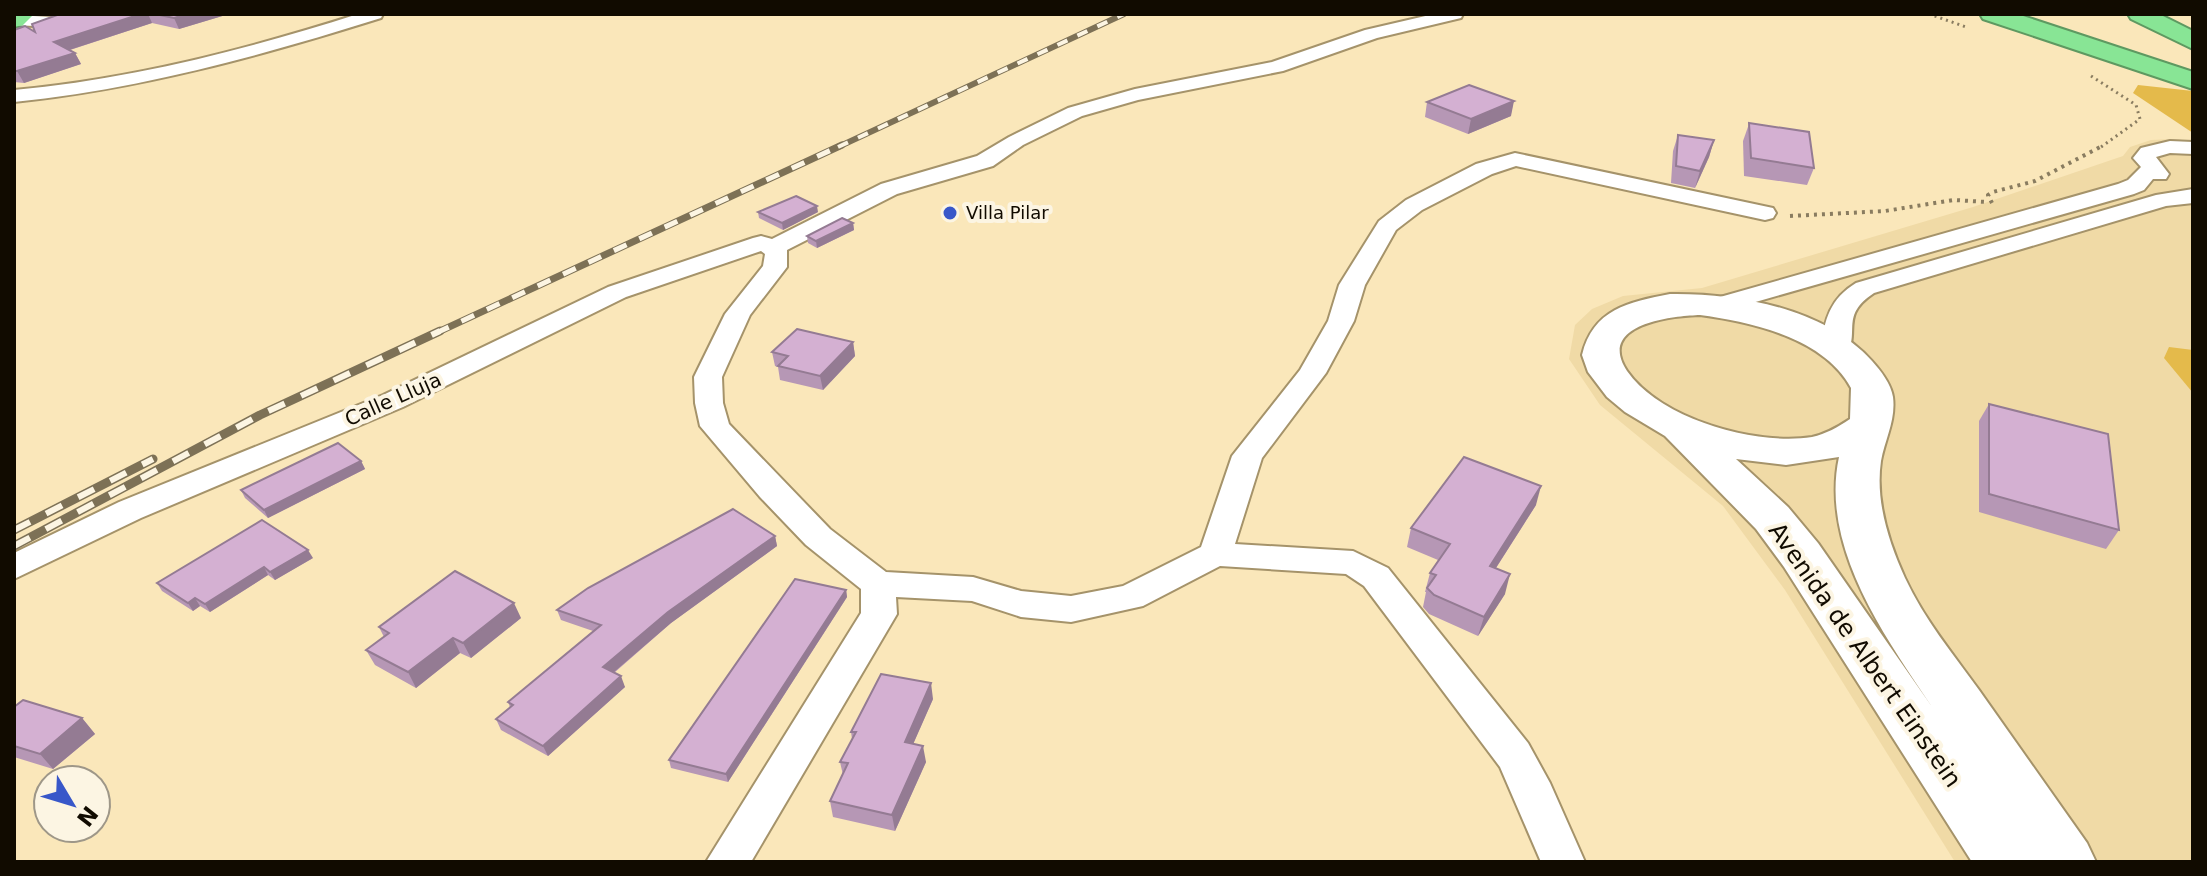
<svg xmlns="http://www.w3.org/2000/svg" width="2207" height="876" font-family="'DejaVu Sans',sans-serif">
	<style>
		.built { fill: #f0daa6 }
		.green { fill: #e4ba4b }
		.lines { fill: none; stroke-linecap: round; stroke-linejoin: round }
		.street-casing { stroke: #a5936a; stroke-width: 4 }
		.secondary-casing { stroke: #a5936a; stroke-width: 4 }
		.highway-casing { stroke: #5e9961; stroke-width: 4 }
		.path-far1 { stroke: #897c60; stroke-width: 3; stroke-dasharray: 2 4; stroke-linecap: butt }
		.path { stroke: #897c60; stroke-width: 4; stroke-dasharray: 3 5; stroke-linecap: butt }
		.street { fill: #fff; fill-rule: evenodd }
		.secondary { fill: #fff; fill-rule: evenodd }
		.highway { fill: #88e595; fill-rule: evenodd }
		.rail-far2-casing { stroke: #7d7156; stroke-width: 6 }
		.rail-far1-casing { stroke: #7d7156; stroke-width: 7 }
		.rail-casing { stroke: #7d7156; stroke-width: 9 }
		.rail-far2 { stroke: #fcf5e3; stroke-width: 4; stroke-dasharray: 11; stroke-linecap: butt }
		.rail-far1 { stroke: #fcf5e3; stroke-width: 5; stroke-dasharray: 14; stroke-linecap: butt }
		.rail { stroke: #fcf5e3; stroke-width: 6; stroke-dasharray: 18; stroke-linecap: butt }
		.wall { fill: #b697b5 }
		.shaded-wall { fill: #947b93 }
		.building { fill: #d4b0d2; stroke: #947b93; stroke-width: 2 }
		.poi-dot { fill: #3857c9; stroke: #fcf5e3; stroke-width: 3 }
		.labels { text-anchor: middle; stroke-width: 8; stroke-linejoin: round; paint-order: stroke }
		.far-poi-label { font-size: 18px; fill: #110b00; stroke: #fcf5e3; text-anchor: start }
		.street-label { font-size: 20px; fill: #110b00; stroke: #fcf5e3 }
		.near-street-label { font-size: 24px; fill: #110b00; stroke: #fcf5e3 }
	</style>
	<rect width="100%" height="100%" fill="#fae7ba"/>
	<path class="built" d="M2173 139 2193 141V862H1955L1785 590 1723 506 1600 405 1569 359 1575 325 1592 309 1623 296 1702 288 1973 207 2123 156 2130 147 2151 140Z"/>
	<g class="green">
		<path d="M2138 85 2193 91V133L2133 93Z"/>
		<path d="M2169 347 2193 350V393L2164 358Z"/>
	</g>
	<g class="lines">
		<defs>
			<g id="street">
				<path d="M358 14H383L381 18C260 56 140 89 14 102V90C132 79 245 50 358 14Z"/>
				<path d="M1434 14H1463L1461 18 1377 38 1283 71 1138 100 1082 116 1023 145 993 166 897 194 787 250V267L750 315 722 377 723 403 729 424 830 529 886 572 973 577 1021 591 1071 596 1123 586 1201 547 1232 456 1300 370 1328 321 1339 285 1379 221 1406 200 1476 164 1515 153 1773 208 1776 213 1773 218 1765 220 1516 166 1492 174 1422 210 1396 230 1365 285 1354 321 1326 373 1262 458 1235 544 1353 551 1388 568 1528 743 1550 783 1585 862H1541L1500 767 1364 586 1346 574 1220 566 1143 606 1071 622 1021 617 972 601 896 597 897 614 751 862H706L861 613V589L806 545 760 497 700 426 695 403 694 377 725 314 763 266 765 254 761 251 626 297 403 407 141 518 14 579V553L119 502 383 395 608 287 753 238 761 236 772 239 881 184 977 156 1009 137 1068 108 1135 89 1272 62 1365 30Z"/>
				<path d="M14 15 53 17 62 22 53 27 14 25Z"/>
				<path d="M2170 141 2193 142V154L2170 153 2156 157 2169 174 2166 179H2153L2144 190 2134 194 1724 311H1706L1702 306 1706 301 2118 184 2128 180 2141 167 2133 158 2141 148Z"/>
				<path d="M2193 189V203L2166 206 1874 293C1839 316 1861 332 1846 355H1826L1822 349C1823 320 1831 298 1856 283L2156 195Z"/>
			</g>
			<path id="secondary" d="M1670 294C1738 293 1824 308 1872 361 1881 371 1891 384 1893 397 1896 420 1885 439 1881 461 1875 501 1889 543 1905 578 1924 619 1953 654 1979 690 2015 741 2051 792 2087 843L2096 862H1972L1784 567 1756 529 1665 436 1625 412 1607 397 1588 372 1582 355C1593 309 1629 302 1670 294ZM1700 315C1752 322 1824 338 1851 388L1850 419C1838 427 1826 434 1812 437 1756 446 1660 419 1627 371 1596 324 1672 316 1700 315ZM1839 457C1819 550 1890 644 1939 717L1818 543 1788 507 1736 459 1786 465Z"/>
			<g id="highway">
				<path d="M14 14H34L23 25 14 27Z"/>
				<path d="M1980 14H2017L2193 72V89L1983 19Z"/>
				<path d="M2128 14H2159L2193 31V49L2131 19Z"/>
			</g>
		</defs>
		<use href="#street" class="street-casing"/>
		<use href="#secondary" class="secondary-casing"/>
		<use href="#highway" class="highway-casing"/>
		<g class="path-far1">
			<path d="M1929 14 1966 27"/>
			<path d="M2091 76 2136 105 2140 119 2101 147"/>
		</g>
		<g class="path">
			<path d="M1992 203 1988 195 1993 192 2035 181 2104 145"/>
			<path d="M1790 216 1885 211 1954 200 1987 202"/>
		</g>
		<use href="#street" class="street"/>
		<use href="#secondary" class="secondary"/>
		<use href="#highway" class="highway"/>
		<defs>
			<path id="rail-far2" d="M838 147 1124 14"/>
			<path id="rail-far1" d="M436 333 842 145"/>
			<g id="rail">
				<path d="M14 530 153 459"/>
				<path d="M14 546 260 415 440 331"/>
			</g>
		</defs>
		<use href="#rail-far2" class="rail-far2-casing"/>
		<use href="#rail-far1" class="rail-far1-casing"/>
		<use href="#rail" class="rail-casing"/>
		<use href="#rail-far2" class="rail-far2"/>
		<use href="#rail-far1" class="rail-far1"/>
		<use href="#rail" class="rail"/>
	</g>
	<g class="wall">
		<path d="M60 14H229L179 29 152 23 70 50 75 53 81 64 24 83 14 82V30L35 32Z"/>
		<path d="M1427 102 1511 116 1468 134 1425 117Z"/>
		<path d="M1749 124 1814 168 1807 185 1744 176 1743 141Z"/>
		<path d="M1678 135 1714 140 1709 157 1695 188 1671 183 1673 151Z"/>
		<path d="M758 212H818L783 230 759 218Z"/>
		<path d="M853 223 854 230 817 248 808 243 807 236Z"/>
		<path d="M853 342 855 356 823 390 780 380 778 367 775 366 772 352Z"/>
		<path d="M1989 404 2119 530 2106 549 1979 512V421Z"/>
		<path d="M361 461 365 469 268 518 245 498 241 490Z"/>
		<path d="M1536 505 1496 568 1505 594 1478 636 1429 614 1423 607 1426 592H1425L1430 573 1438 560 1407 547 1411 528Z"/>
		<path d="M775 536 777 546 671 623 614 673 625 687 548 756 501 730 496 719 510 707 508 702 593 631 561 620 557 610Z"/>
		<path d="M313 558 275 580 268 575 210 612 200 606 193 611 162 591 157 583Z"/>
		<path d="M846 590 847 597 728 782 671 768 669 760Z"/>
		<path d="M521 618 471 658 460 653 416 688 375 665 366 650 384 637 379 627Z"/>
		<path d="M933 699 913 744 926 762 895 831 833 817 830 801 843 775 840 762 852 739 851 732Z"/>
		<path d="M14 707 82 718 95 734 53 769 14 757Z"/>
	</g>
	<g class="shaded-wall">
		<path d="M141 14H148L152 23 60 53 54 42Z"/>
		<path d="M187 14H229L179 29 174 18Z"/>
		<path d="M75 53 81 64 24 83 17 71Z"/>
		<path d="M1514 101 1511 116 1468 134 1471 119Z"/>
		<path d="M1714 140 1709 157 1695 188 1700 171Z"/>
		<path d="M817 206 818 212 783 230 782 223Z"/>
		<path d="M853 223 854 230 817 248 816 241Z"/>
		<path d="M853 342 855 356 823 390 820 376Z"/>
		<path d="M361 461 365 469 268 518 264 510Z"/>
		<path d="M1541 486 1536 505 1485 585 1490 566Z"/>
		<path d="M775 536 777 546 671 623 607 678 603 667 668 612Z"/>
		<path d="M308 550 313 558 275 580 270 572Z"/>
		<path d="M264 567 268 575 210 612 205 604Z"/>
		<path d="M1510 574 1505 594 1478 636 1484 617Z"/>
		<path d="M846 590 847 597 728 782 726 774Z"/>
		<path d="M195 598 200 606 193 611 188 603Z"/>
		<path d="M514 603 521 618 471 658 463 643Z"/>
		<path d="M453 638 460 653 416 688 408 672Z"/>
		<path d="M621 676 625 687 548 756 543 746Z"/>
		<path d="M931 683 933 699 907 758 905 742Z"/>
		<path d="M82 718 95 734 53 769 40 754Z"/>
		<path d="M923 746 926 762 895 831 892 815Z"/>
	</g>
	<g class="building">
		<path d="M60 14H141L54 42 75 53 17 71H14V30L25 26 35 32 32 24Z"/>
		<path d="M155 14H187L174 18Z"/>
		<path d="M1469 85 1514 101 1471 119 1427 102Z"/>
		<path d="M1749 123 1809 132 1814 168 1751 158Z"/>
		<path d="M1678 135 1714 140 1700 171 1676 166Z"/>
		<path d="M796 196 817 206 782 223 758 212Z"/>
		<path d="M842 218 853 223 816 241 807 236Z"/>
		<path d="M797 329 853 342 820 376 778 366 788 356 772 352Z"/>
		<path d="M1989 404 2108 434 2119 530 1989 494Z"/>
		<path d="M338 443 361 461 264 510 241 490Z"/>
		<path d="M1464 457 1541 486 1490 566 1510 574 1484 617 1434 595 1427 588 1436 575 1430 573 1450 544 1411 528Z"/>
		<path d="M733 509 775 536 668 612 603 667 621 676 543 746 496 719 513 705 508 702 601 625 557 610 588 588Z"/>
		<path d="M262 520 308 550 270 572 264 567 205 604 195 598 188 603 157 583Z"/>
		<path d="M455 571 514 603 463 643 453 638 408 672 366 650 389 633 379 627Z"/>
		<path d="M795 579 846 590 726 774 669 760Z"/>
		<path d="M881 674 931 683 905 742 923 746 892 815 830 801 848 763 840 762 856 732H851Z"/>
		<path d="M23 700 82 718 40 754 14 746V707Z"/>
	</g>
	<circle class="poi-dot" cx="950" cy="213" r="8"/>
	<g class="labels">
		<g class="far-poi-label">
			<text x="966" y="219">Villa Pilar</text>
		</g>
		<g class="street-label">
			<text transform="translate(393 399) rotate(-24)" y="7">Calle Lluja</text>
		</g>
		<g class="near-street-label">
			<text transform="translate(1865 655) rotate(55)" y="8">Avenida de Albert Einstein</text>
		</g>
	</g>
	<rect width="2207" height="876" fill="none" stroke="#110b00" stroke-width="32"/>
	<g transform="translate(72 804) rotate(128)"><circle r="38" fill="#fcf5e3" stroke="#9e9788" stroke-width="2"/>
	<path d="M0-6L14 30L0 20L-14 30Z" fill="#3857c9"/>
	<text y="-12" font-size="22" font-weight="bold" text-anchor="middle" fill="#110b00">N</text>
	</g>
</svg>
